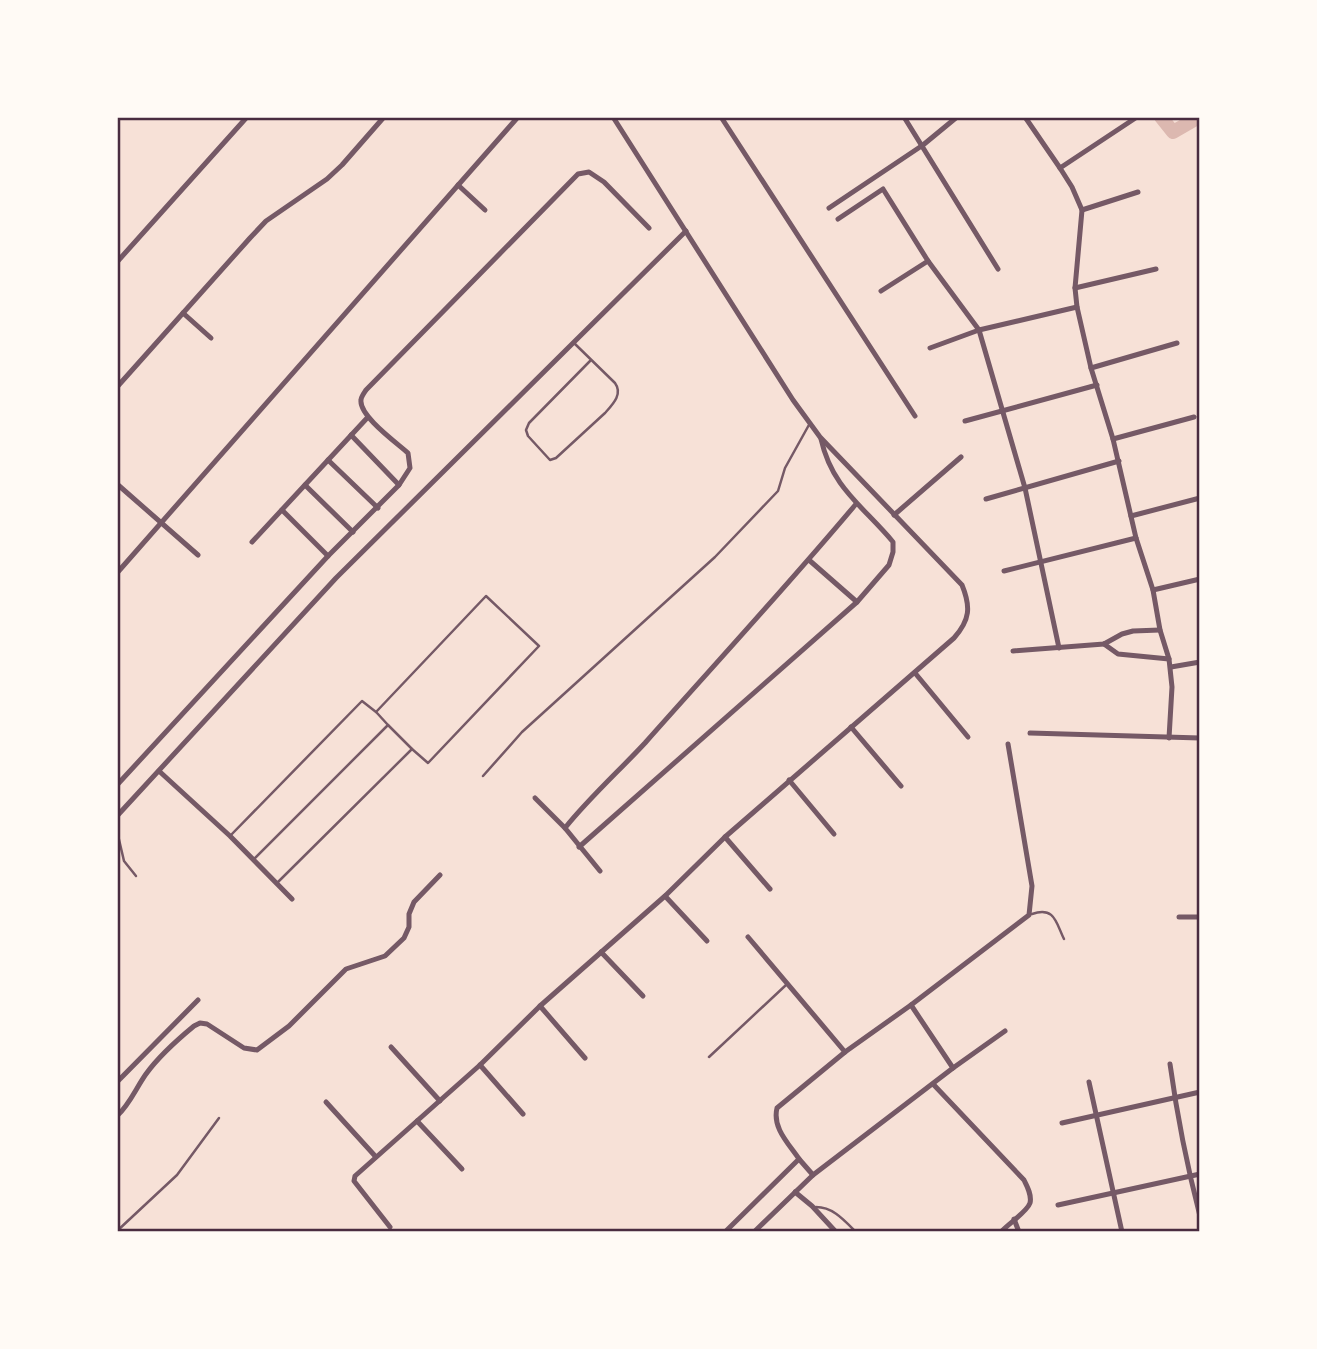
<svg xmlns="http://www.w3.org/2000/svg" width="1317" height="1349" font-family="'Zilla Slab',serif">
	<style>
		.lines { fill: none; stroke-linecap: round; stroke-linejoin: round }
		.canal { stroke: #dcb8b0; stroke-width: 14 }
		.service { stroke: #755966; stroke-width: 2.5 }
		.minor { stroke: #755966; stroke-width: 5 }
		.neatline { fill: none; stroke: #4a2c40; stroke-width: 2.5 }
	</style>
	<rect width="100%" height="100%" fill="#f7e1d7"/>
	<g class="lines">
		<path class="canal" d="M1161 117 1173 132 1199 117"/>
		<g class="service">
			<path d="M574 343 615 383C623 394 613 404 605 413L556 458 550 460 528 436 526 430 529 423 591 360"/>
			<path d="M388 725 412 749"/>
			<path d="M483 776 522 732 715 557 778 491 785 468 810 423"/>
			<path d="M117 831 124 861 136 876"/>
			<path d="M230 836 362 701 376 712 486 596 539 646 428 763 412 749 277 883"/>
			<path d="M254 859 388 725 377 713"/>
			<path d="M1032 914C1055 906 1056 923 1064 939"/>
			<path d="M709 1057 786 985"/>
			<path d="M816 1207C833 1207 844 1220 856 1232"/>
			<path d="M117 1231 177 1175 219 1118"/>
		</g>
		<g class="minor">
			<path d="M721 117 915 416"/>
			<path d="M904 117 998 269"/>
			<path d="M1025 117 1060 168 1072 187 1082 210 1075 288 1077 307 1091 368 1113 439 1136 538 1153 590 1160 630 1169 659 1172 687 1169 738"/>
			<path d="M1060 168 1137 117"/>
			<path d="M458 185 485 210"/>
			<path d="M829 208 923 145 957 117"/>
			<path d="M1082 210 1138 192"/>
			<path d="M838 219 883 189 928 261 979 330 1025 488 1059 648"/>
			<path d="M117 262 247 117"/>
			<path d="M1075 288 1156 269"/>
			<path d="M881 291 928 261"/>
			<path d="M183 313 211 338"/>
			<path d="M930 348 979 330 1077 307"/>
			<path d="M1091 368 1177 343"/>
			<path d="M117 387 250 238 266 221 327 179 342 165 384 117"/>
			<path d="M965 421 1097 385"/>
			<path d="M351 435 399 485"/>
			<path d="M1113 439 1194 417"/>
			<path d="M328 460 378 508"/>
			<path d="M117 484 198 555"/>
			<path d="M305 485 353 532"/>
			<path d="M986 499 1119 461"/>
			<path d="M282 510 328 556"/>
			<path d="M894 515 961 457"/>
			<path d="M1131 516 1200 498"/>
			<path d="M252 542 368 417"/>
			<path d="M809 560 857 602"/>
			<path d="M1004 571 1136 538"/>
			<path d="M117 573 518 117"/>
			<path d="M1153 590 1200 579"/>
			<path d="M1104 644 1118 654 1169 659"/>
			<path d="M1013 651 1104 644 1122 634 1133 631 1160 630"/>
			<path d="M1171 667 1200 662"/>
			<path d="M915 673 968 737"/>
			<path d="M851 727 901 786"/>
			<path d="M1030 733 1200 738"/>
			<path d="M159 771 230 836 292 899"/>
			<path d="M789 780 834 834"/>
			<path d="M117 785 328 556 399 485 410 468 408 453C397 443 359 416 361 400 361 397 364 393 366 390L578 174 589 172 604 182 649 228"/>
			<path d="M535 798 565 828"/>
			<path d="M117 816 336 578 686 231"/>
			<path d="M725 837 770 889"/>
			<path d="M579 847 857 602 889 565 893 552V542C863 506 832 488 821 439"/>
			<path d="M600 871 565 828C589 798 619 771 645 743 716 663 788 585 856 504"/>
			<path d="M665 896 707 941"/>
			<path d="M1179 917H1200"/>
			<path d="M748 937 845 1052"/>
			<path d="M601 952 643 996"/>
			<path d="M911 1005 953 1068"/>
			<path d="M540 1006 585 1058"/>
			<path d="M391 1047 440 1101"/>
			<path d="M1170 1064C1177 1115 1187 1166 1200 1216"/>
			<path d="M480 1065 523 1114"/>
			<path d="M117 1082 198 1000"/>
			<path d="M1089 1082 1122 1232"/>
			<path d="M933 1084 1024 1180C1027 1186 1032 1195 1030 1203 1027 1212 1008 1224 1001 1232"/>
			<path d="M326 1102 376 1157"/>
			<path d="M117 1116C130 1104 136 1088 146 1074 159 1056 177 1040 194 1026L200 1023 207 1024 244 1048 257 1050 289 1026 346 969 385 956 404 938 409 927V914L414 902 440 875"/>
			<path d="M417 1121 462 1169"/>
			<path d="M1062 1123 1200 1092"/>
			<path d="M799 1159 813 1175"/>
			<path d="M795 1192 812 1206 836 1232"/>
			<path d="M1058 1205 1200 1174"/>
			<path d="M1014 1219 1019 1232"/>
			<path d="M390 1227 354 1181 355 1176 480 1065 540 1006 665 896 725 837 954 638C970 620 971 607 962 585L820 437 793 400 613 117"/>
			<path d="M725 1232 799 1159C789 1144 772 1128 777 1108L845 1052 911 1005 1029 915 1032 886 1008 744"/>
			<path d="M754 1232 813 1175 953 1068 1005 1031"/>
		</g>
	</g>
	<rect width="1317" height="1349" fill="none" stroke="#fffaf5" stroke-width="238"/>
	<rect x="119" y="119" width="1079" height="1111" class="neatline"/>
</svg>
